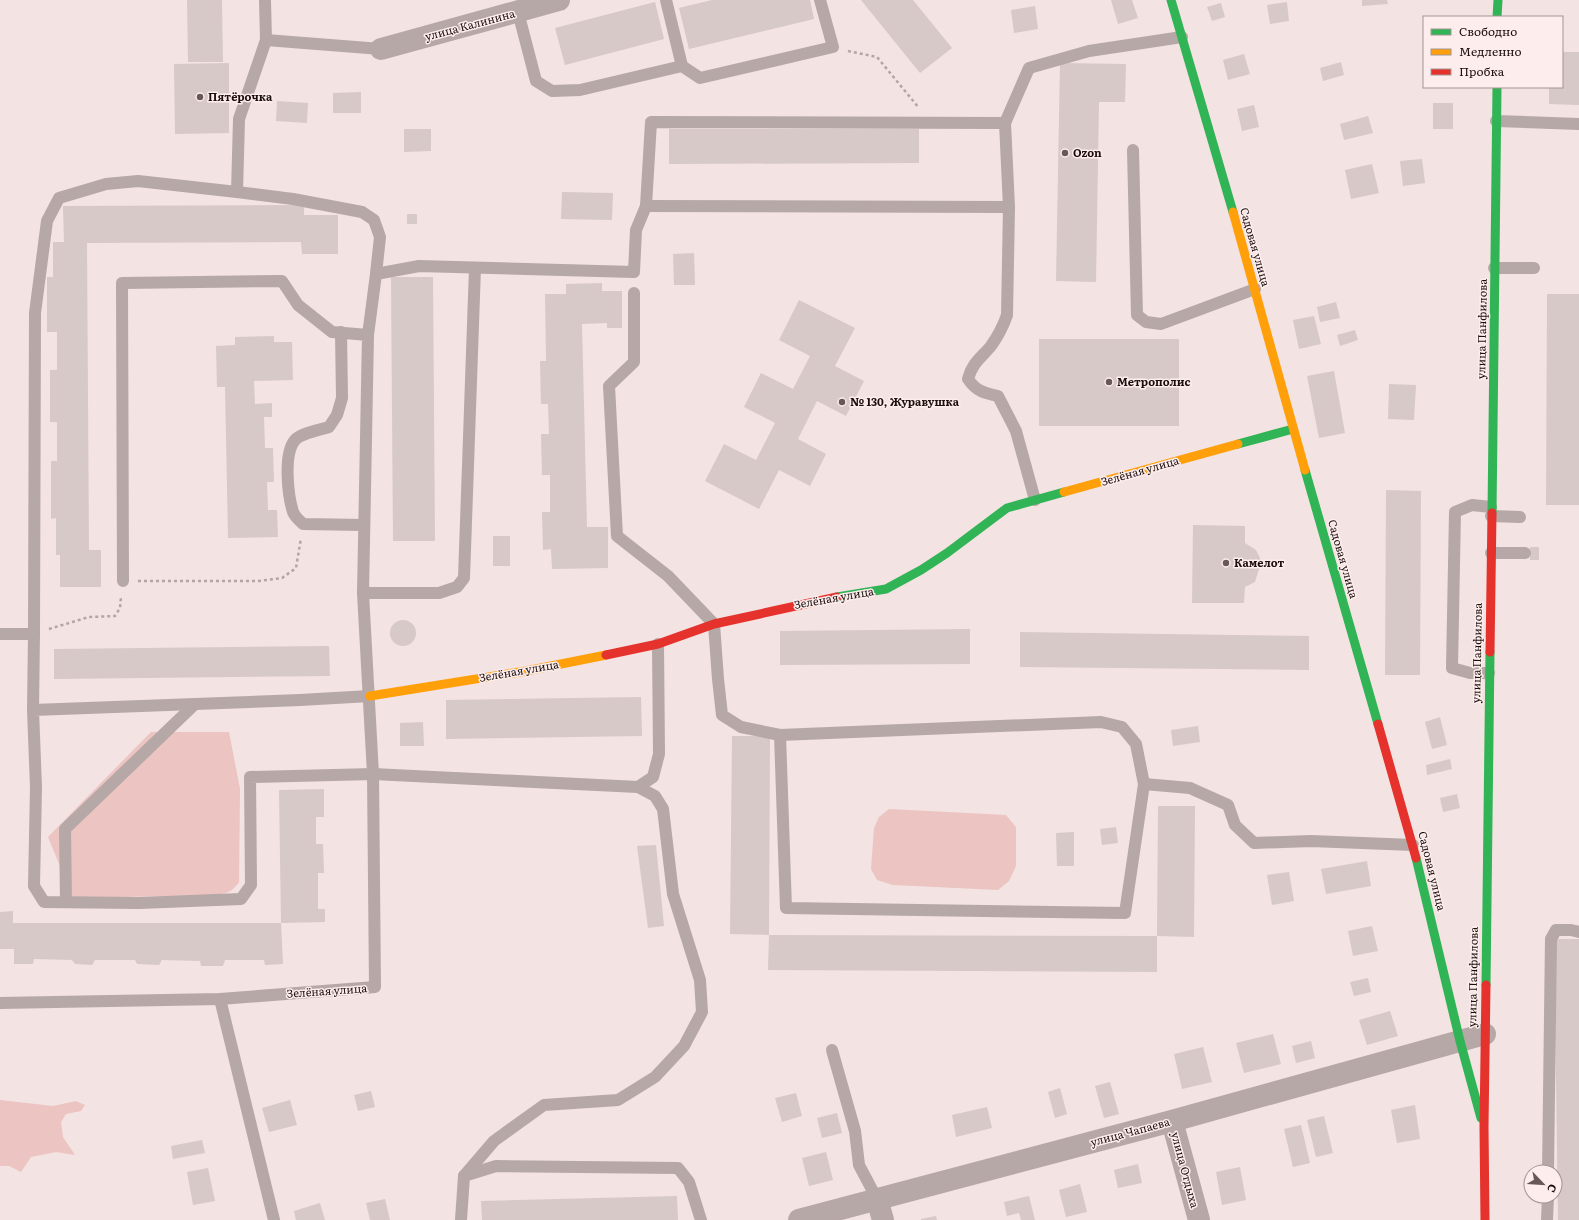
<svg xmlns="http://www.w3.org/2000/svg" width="1579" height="1220" font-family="Literata,serif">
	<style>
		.green { fill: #ecc4c1 }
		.building { fill: #d7c9c8 }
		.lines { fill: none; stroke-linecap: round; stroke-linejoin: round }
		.path { stroke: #b2a6a5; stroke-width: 2.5; stroke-dasharray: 3 3; stroke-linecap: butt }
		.lane { stroke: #b5a8a6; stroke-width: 12 }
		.street { stroke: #b5a8a6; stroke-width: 22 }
		.fast { stroke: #30b455; stroke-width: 9 }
		.slow { stroke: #ff9f0a; stroke-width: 9 }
		.jam { stroke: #e5322d; stroke-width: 9 }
		.poi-dot { fill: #675958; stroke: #fdeeed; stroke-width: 1.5 }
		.labels { text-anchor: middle; stroke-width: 3; stroke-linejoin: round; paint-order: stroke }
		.street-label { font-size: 11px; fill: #1b0f0e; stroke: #fdeeed }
		.poi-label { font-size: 11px; font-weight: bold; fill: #1b0f0e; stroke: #fdeeed; text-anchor: start }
	</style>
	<rect width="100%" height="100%" fill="#f3e3e2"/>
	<g class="green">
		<path d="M151 732H229L240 789 239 882C231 893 227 893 214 895L73 898 48 837Z"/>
		<path d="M889 809 1006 815 1016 827V866L1009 881 998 890 893 885 877 880 871 869 874 828 879 817Z"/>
		<path d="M0 1100 53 1106 76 1101 85 1105 81 1111 66 1114 61 1122 63 1137 75 1155 56 1152 31 1157 21 1172 9 1166H0Z"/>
	</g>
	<g class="building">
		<path d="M187 0H222L223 62H188Z"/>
		<path d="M712 0H810L814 19 689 49 679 8Z"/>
		<path d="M861 0H913L952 48 920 73Z"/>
		<path d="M1111 0H1132L1138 18 1118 24Z"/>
		<path d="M1362 0H1387L1388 4 1362 6Z"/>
		<path d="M655 2 664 39 565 65 555 28Z"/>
		<path d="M1287 2 1289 21 1270 24 1267 5Z"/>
		<path d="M1221 3 1225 17 1212 21 1207 7Z"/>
		<path d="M1035 6 1038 29 1014 33 1011 10Z"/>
		<path d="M1562 52H1579V105L1549 104V87H1562Z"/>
		<path d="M1244 54 1250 74 1228 80 1223 60Z"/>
		<path d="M1341 62 1344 75 1323 81 1320 68Z"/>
		<path d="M229 63V133L175 134 174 64Z"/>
		<path d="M1060 63 1126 64 1125 102H1099L1096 282 1056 281Z"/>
		<path d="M361 92V113H333V93Z"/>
		<path d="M277 101 308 103 307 123 276 121Z"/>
		<rect x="1433" y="103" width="20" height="26"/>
		<path d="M1254 105 1259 127 1242 131 1237 109Z"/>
		<path d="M1368 116 1373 133 1344 140 1340 124Z"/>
		<path d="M404 129H431V151L404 152Z"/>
		<path d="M669 129H919V163L669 164Z"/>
		<path d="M1422 159 1425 183 1403 186 1400 161Z"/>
		<path d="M1372 164 1379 193 1351 199 1345 170Z"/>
		<path d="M562 192 613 193 612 220 561 219Z"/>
		<path d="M304 205V215H338V254H302L301 242 87 243 89 550H101V587H60V555H56V518L51 519V461H57V422H50V370H57V332H47V277H53V242H64L63 206Z"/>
		<rect x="407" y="214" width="10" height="10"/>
		<path d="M694 253 695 285H674L673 254Z"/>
		<path d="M391 277H433L435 541H393Z"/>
		<path d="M602 283V291H622V328H607V323L582 324 587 527H608V568L552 569 551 549 543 550 542 512H550V475H542L541 434H549L548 404H541L540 361H546L545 294H566V284Z"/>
		<path d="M1547 294H1579V505H1546Z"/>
		<path d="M799 300 855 328 835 366 864 381 846 416 817 401 798 439 826 454 810 486 779 470 759 509 705 481 724 444 756 460 775 423 744 407 761 373 793 389 810 356 779 340Z"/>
		<path d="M1336 302 1340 318 1320 322 1317 307Z"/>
		<path d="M1314 316 1321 344 1299 349 1293 320Z"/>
		<path d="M1355 330 1358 340 1340 346 1337 335Z"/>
		<path d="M274 336V342H292L293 380 254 381 255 404 272 403V417H264L265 448H273L274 482H267L268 510H277L278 537 228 538 225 387H217L216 346 235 345V337Z"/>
		<rect x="1039" y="339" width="140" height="87"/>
		<path d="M1334 371 1345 433 1319 438 1307 376Z"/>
		<path d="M1389 384 1416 385 1414 420 1388 419Z"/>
		<path d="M1386 490 1421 491 1420 675H1385Z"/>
		<path d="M1193 525 1245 526V543L1256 550 1260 558 1259 569 1255 582 1245 587 1244 603H1192Z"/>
		<rect x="493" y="536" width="17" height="30"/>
		<rect x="1530" y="547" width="9" height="13"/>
		<circle cx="403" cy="633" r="13"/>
		<path d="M970 629V664L780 665V631Z"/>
		<path d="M1020 632 1309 636V670L1020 667Z"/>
		<path d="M329 646 330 676 54 679V649Z"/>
		<path d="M641 697 642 736 446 739V700Z"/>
		<path d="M1440 717 1447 745 1432 749 1425 722Z"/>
		<path d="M423 722 424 746H400V723Z"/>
		<path d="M1198 726 1200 742 1173 746 1171 730Z"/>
		<path d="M732 736H770L769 935 730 934Z"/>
		<path d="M1450 759 1452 769 1427 775 1426 765Z"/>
		<path d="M324 789V817H316V844H323L324 873H318V909H325V922L281 923 279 790Z"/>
		<path d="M1457 794 1460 808 1443 812 1440 798Z"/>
		<path d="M1158 806H1195L1194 937 1157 936Z"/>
		<path d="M1116 827 1118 843 1102 845 1100 829Z"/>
		<path d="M1074 832V866H1057L1056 833Z"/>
		<path d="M656 845 664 926 648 928 637 846Z"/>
		<path d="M1367 861 1371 886 1326 894 1321 869Z"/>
		<path d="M1289 872 1294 901 1272 905 1267 875Z"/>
		<path d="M13 911V923H281L283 964 265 965 264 960H225L223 966H201L200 961 162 960 159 965 137 964 135 960H95L92 965 75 964 72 960 34 959 33 964H14V949H0V912Z"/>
		<path d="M1372 926 1378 951 1353 956 1348 931Z"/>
		<path d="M769 935 1157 936V972L768 970Z"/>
		<path d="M1554 939H1579V1220H1558Z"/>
		<path d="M1368 978 1371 992 1354 996 1350 982Z"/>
		<path d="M1390 1011 1398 1036 1367 1045 1359 1020Z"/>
		<path d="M1273 1034 1281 1064 1244 1073 1236 1043Z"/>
		<path d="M1311 1041 1315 1058 1296 1063 1292 1046Z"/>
		<path d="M1203 1047 1212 1082 1182 1089 1174 1054Z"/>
		<path d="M1110 1082 1119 1114 1104 1118 1095 1086Z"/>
		<path d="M1060 1088 1067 1114 1055 1118 1048 1092Z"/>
		<path d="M371 1091 375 1107 358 1111 354 1095Z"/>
		<path d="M796 1093 802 1116 782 1122 775 1098Z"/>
		<path d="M290 1100 297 1125 269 1132 262 1108Z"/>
		<path d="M1415 1105 1420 1139 1397 1143 1391 1110Z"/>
		<path d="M987 1107 992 1128 956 1137 952 1115Z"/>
		<path d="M837 1113 842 1133 822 1138 817 1118Z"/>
		<path d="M1324 1116 1333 1153 1316 1157 1307 1120Z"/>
		<path d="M1301 1125 1310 1163 1293 1167 1284 1129Z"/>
		<path d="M202 1140 205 1153 173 1159 171 1146Z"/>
		<path d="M826 1152 833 1180 809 1186 802 1158Z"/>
		<path d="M1138 1164 1142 1183 1118 1188 1114 1170Z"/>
		<path d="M1240 1167 1246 1200 1222 1205 1216 1172Z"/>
		<path d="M208 1168 215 1201 193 1205 187 1172Z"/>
		<path d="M1080 1184 1087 1212 1066 1217 1059 1190Z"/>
		<path d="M677 1196 678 1220H482L481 1201Z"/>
		<path d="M1029 1196 1035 1220H1021L1019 1213 1007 1216 1004 1202Z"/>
		<path d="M385 1199 390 1220H370L366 1203Z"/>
		<path d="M320 1203 325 1220H296L294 1211Z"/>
		<path d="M936 1216 937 1220H921V1219Z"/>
	</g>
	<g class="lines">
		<g class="path">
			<path d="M848 51 877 57 919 108"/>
			<path d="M138 581H259L282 578 296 568 301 538"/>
			<path d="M49 629 89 617 115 616 120 608 121 597"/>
		</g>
		<g class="lane">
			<path d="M666 0 682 66"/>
			<path d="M518 12 536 81 552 91 580 90 682 66 700 78 833 47 820 0"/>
			<path d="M266 40 381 49"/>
			<path d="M1496 121 1579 124"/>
			<path d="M1005 123 1009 207 1007 315C1003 327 998 336 991 346 981 358 972 363 968 379 976 391 984 393 998 396L1016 431 1035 500"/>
			<path d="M1133 150 1137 315 1146 322 1161 324 1255 289"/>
			<path d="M237 192 293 199 362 212 374 220 380 237 376 274"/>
			<path d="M646 206 1009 207"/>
			<path d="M1494 268H1534"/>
			<path d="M634 293V362L609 386 617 536 668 576 714 624 718 679 722 715 741 727 780 735 786 908 1125 913 1144 784 1190 788 1228 805 1235 825 1254 843 1311 841 1413 845"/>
			<path d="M341 332 342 398 337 415 329 427C320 430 301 433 295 440 283 454 288 496 293 512 295 517 300 521 303 524L364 525"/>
			<path d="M368 335 376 274 419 266 634 272 636 230 646 206 651 122 1005 123 1029 68 1089 51 1182 37"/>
			<path d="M1491 516 1520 517"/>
			<path d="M1491 553H1525"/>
			<path d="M363 593H439L457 587 464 578 475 268"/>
			<path d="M0 634H34L35 313 47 221 59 198 106 184 138 181 237 192 239 119 266 40 265 0"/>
			<path d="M1489 673H1470L1452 668 1455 512 1472 505 1491 507"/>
			<path d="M370 696 300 700 33 710 36 787 34 886 44 902 139 903 241 899 251 885 250 777 373 774 638 787 653 777 659 754 658 644"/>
			<path d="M33 710 34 634"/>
			<path d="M780 735 1101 722 1122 727 1136 744 1144 784"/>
			<path d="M66 902 65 829 195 704"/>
			<path d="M220 999 274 1220"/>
			<path d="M0 1003 220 999 375 987 373 774 363 593 368 335 332 332 298 305 282 281 122 283 123 581"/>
			<path d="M832 1050 855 1131 859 1165 877 1199"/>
			<path d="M1548 1172 1551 939 1556 930H1571L1579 932"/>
			<path d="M464 1176 494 1141 544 1105 618 1100 655 1077 684 1046 702 1012 700 980 673 894 663 809 655 796 638 787"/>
			<path d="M461 1220 464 1176 496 1166 678 1168 689 1182 701 1220"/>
			<path d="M1547 1220 1548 1196"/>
		</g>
		<g class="street">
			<path d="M381 49 559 0"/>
			<path d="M1172 1121 1199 1220"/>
			<path d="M877 1199 883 1220"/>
			<path d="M799 1220 1172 1121 1485 1034"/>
		</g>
		<g class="fast">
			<path d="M1171 0 1233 212"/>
			<path d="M1497 17 1498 0"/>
			<path d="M1238 444 1293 429"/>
			<path d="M1305 470 1378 724"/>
			<path d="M1492 513 1497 87"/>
			<path d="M837 597 886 589 921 570 947 553 1007 508 1064 492"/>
			<path d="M1416 858 1460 1041 1481 1118"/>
			<path d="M1486 985 1490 652"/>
		</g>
		<g class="slow">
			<path d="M1233 212 1305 470"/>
			<path d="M1064 492 1238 444"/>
			<path d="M370 696 526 671 606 655"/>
		</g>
		<g class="jam">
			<path d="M1490 652 1492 513"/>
			<path d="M606 655 658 644 714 624 837 597"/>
			<path d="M1378 724 1416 858"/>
			<path d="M1485 1220 1484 1126 1486 985"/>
		</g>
	</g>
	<g class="poi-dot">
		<circle cx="200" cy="97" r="4"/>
		<circle cx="1065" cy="153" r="4"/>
		<circle cx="1109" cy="382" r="4"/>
		<circle cx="842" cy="402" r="4"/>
		<circle cx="1226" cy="563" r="4"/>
	</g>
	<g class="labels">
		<g class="street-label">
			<text transform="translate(470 25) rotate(-15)" y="4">улица Калинина</text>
			<text transform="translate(1255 247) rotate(74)" y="4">Садовая улица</text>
			<text transform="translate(1482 329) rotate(-89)" y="4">улица Панфилова</text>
			<text transform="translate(1140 471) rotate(-16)" y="4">Зелёная улица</text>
			<text transform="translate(1343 559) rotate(74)" y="4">Садовая улица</text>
			<text transform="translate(834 598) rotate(-10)" y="4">Зелёная улица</text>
			<text transform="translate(1477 653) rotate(-89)" y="4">улица Панфилова</text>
			<text transform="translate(519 671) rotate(-10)" y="4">Зелёная улица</text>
			<text transform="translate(1432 871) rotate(76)" y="4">Садовая улица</text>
			<text transform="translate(1473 977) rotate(-89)" y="4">улица Панфилова</text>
			<text transform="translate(327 991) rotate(-4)" y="4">Зелёная улица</text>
			<text transform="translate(1130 1132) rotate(-15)" y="4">улица Чапаева</text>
			<text transform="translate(1185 1170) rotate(75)" y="4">улица Отдыха</text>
		</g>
		<g class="poi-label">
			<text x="208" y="101">Пятёрочка</text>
			<text x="1073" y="157">Ozon</text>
			<text x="1117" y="386">Метрополис</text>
			<text x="850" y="406">№ 130, Журавушка</text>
			<text x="1234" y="567">Камелот</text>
		</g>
	</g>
	<rect x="1423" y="16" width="140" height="72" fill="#fdeeed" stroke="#a39594"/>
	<rect x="1431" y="29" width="20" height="6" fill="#30b455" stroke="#a39594"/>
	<text x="1459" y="36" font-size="12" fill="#1b0f0e">Свободно</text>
	<rect x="1431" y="49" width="20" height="6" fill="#ff9f0a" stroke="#a39594"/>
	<text x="1459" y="56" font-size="12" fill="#1b0f0e">Медленно</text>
	<rect x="1431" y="69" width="20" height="6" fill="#e5322d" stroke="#a39594"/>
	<text x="1459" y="76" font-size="12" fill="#1b0f0e">Пробка</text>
	<g transform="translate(1543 1184) rotate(115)"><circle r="19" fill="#fdeeed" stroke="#a39594"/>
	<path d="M0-3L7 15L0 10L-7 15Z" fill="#675958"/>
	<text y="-6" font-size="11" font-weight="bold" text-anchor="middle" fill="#1b0f0e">С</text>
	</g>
</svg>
